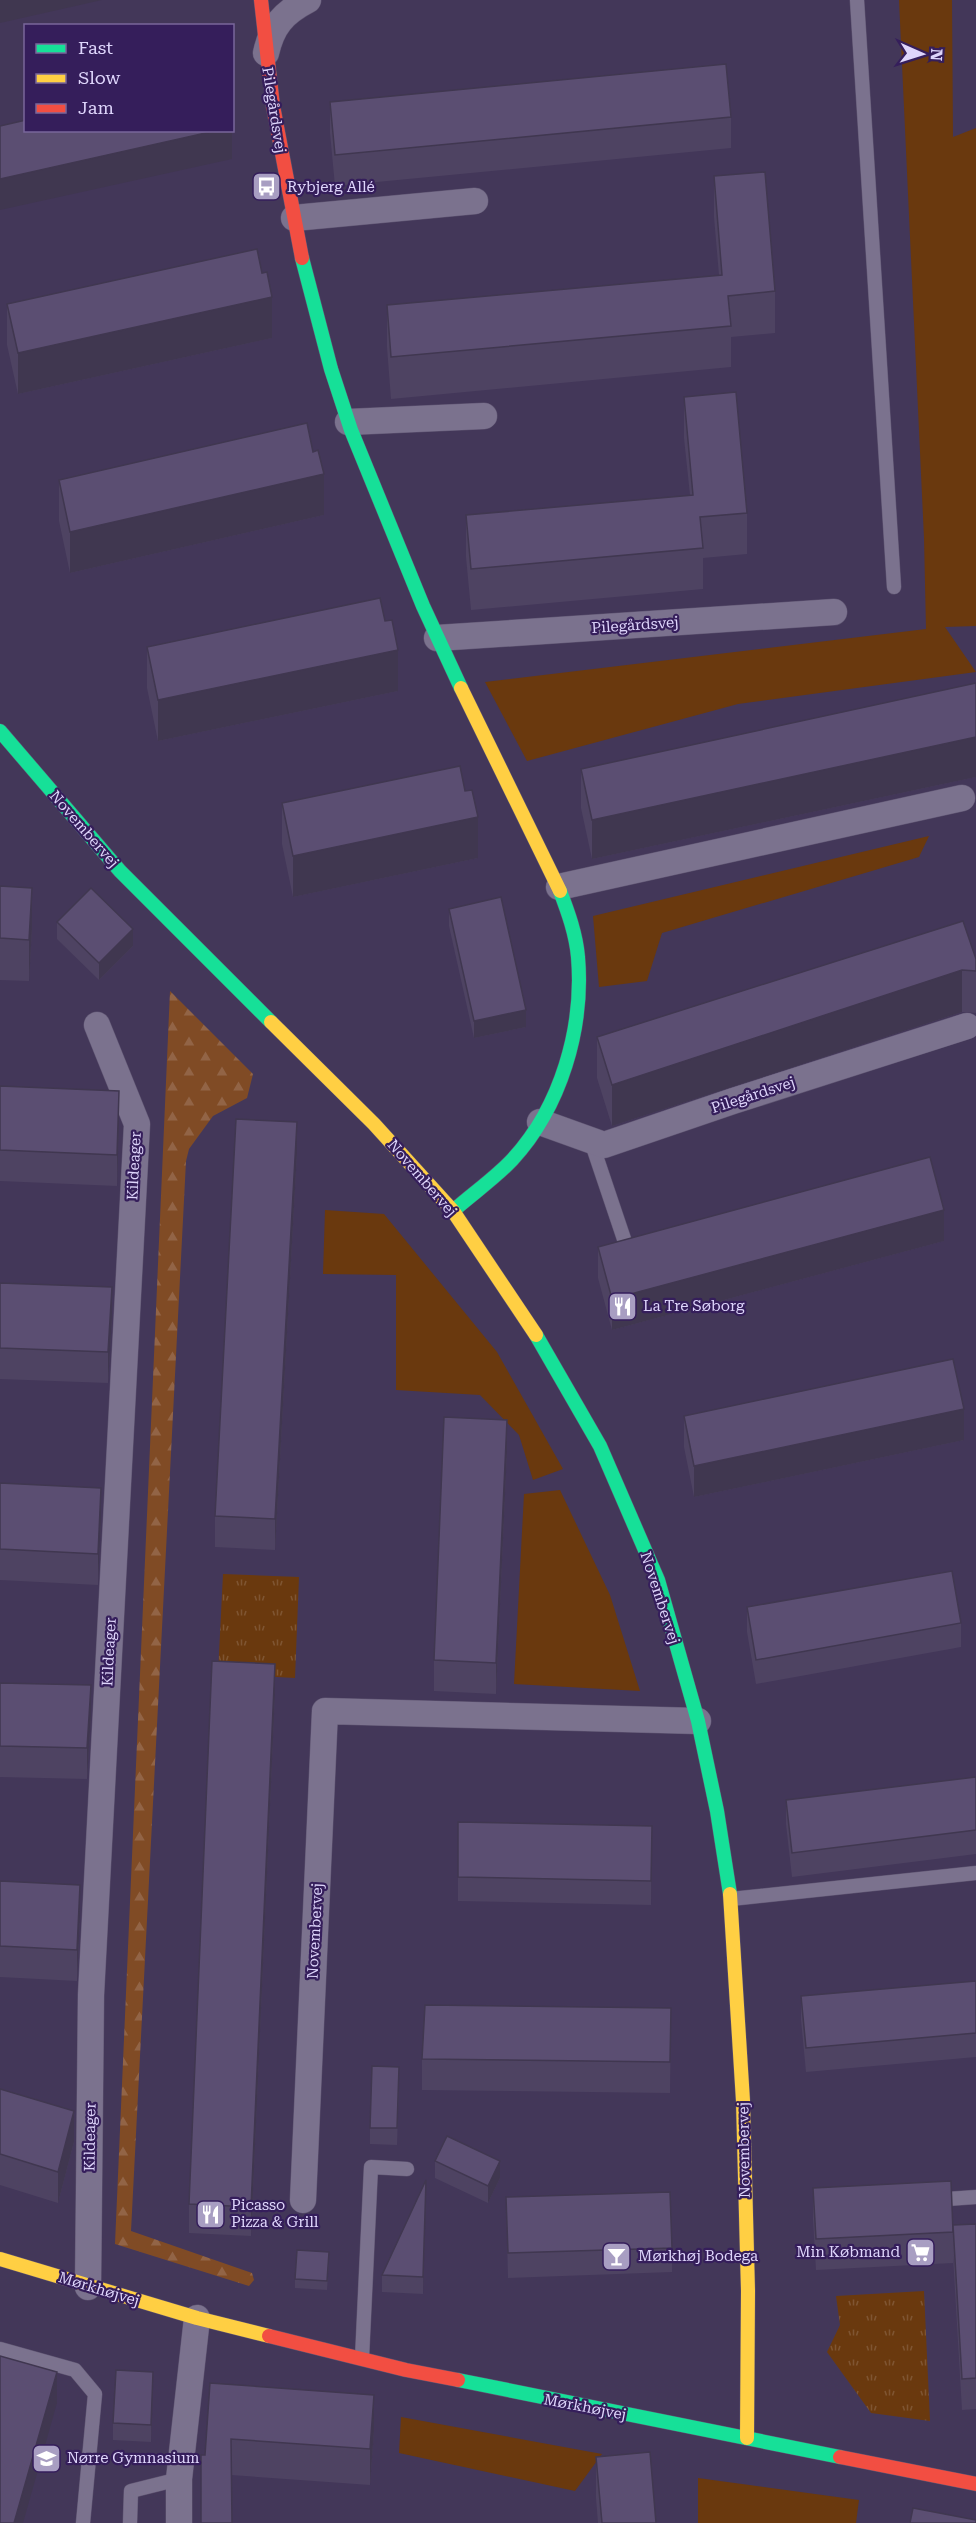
<svg xmlns="http://www.w3.org/2000/svg" width="976" height="2523" font-family="'Roboto Serif',serif">
	<style>
		.grass { fill: #6a390e }
		.forest { fill: url(#forest-firs) }
		.park { fill: url(#park-tufts) }
		.lines { fill: none; stroke-linecap: round; stroke-linejoin: round }
		.lane-casing { stroke: #5e5471; stroke-width: 15 }
		.street-casing { stroke: #5e5471; stroke-width: 27 }
		.fast-casing { stroke: #5e5471; stroke-width: 15 }
		.slow-casing { stroke: #5e5471; stroke-width: 15 }
		.jam-casing { stroke: #5e5471; stroke-width: 15 }
		.lane { stroke: #7b728e; stroke-width: 14 }
		.street { stroke: #7b728e; stroke-width: 26 }
		.fast { stroke: #16e098; stroke-width: 14 }
		.slow { stroke: #ffcf43; stroke-width: 14 }
		.jam { stroke: #f24e42; stroke-width: 14 }
		.wall { fill: #4e4362 }
		.shaded-wall { fill: #403750 }
		.building { fill: #5b4e72; stroke: #403750; stroke-width: 1.5 }
		.labels { text-anchor: middle; stroke-width: 4.5; stroke-linejoin: round; paint-order: stroke }
		.street-label { font-size: 15px; fill: #ded5fb; stroke: #351e5b }
		.poi-label { font-size: 15px; fill: #ded5fb; stroke: #351e5b; text-anchor: start }
	</style>
	<defs>
		<pattern id="forest-firs" width="22" height="20" patternUnits="userSpaceOnUse" patternTransform="scale(1.5)"><rect width="22" height="20" fill="#804b25"/><path d="M5 1l3.5 6h-7zM16 11l3.5 6h-7z" fill="#926446"/></pattern>
		<pattern id="park-tufts" width="24" height="20" patternUnits="userSpaceOnUse" patternTransform="scale(1.5)"><rect width="24" height="20" fill="#6a390e"/><path d="M3 7l-1-3M5 7V3M7 7l1-3M15 17l-1-3M17 17v-4M19 17l1-3" fill="none" stroke="#7f5532"/></pattern>
	</defs>
	<rect width="100%" height="100%" fill="#433759"/>
	<g class="grass">
		<path d="M899 0H952L953 137 976 128V626L945 627 976 672 738 704 527 761 485 682 926 629 924 538Z"/>
		<path d="M929 836 919 857 662 933 647 981 599 987 593 916Z"/>
		<path d="M325 1210 384 1214 497 1352 563 1469 533 1480 519 1435 480 1395 396 1390V1275L323 1274Z"/>
		<path d="M560 1490 610 1595 640 1691 514 1684 524 1494Z"/>
		<path d="M401 2417 602 2454 575 2491 399 2453Z"/>
		<path d="M698 2478 859 2500 856 2523H698Z"/>
	</g>
	<path class="forest" d="M170 991 253 1074 247 1098 213 1116 189 1149 186 1161 131 2231 252 2273 254 2280 249 2286 115 2244Z"/>
	<g class="park">
		<path d="M223 1574 299 1577 295 1678 218 1674Z"/>
		<path d="M924 2291 930 2421 871 2413 827 2352 840 2325 836 2296Z"/>
	</g>
	<g class="lines">
		<defs>
			<g id="lane">
				<path d="M857 0 894 587"/>
				<path d="M591 1141 625 1242"/>
				<path d="M731 1899 976 1873"/>
				<path d="M933 2200 976 2197"/>
				<path d="M0 2349 75 2370 95 2394 83 2523"/>
				<path d="M362 2358 371 2167 407 2169"/>
				<path d="M130 2523 131 2491 179 2479"/>
			</g>
			<g id="street">
				<path d="M266 53C272 26 283 13 308 0"/>
				<path d="M294 218 475 201"/>
				<path d="M348 422 484 416"/>
				<path d="M437 638 834 612"/>
				<path d="M559 887 962 798"/>
				<path d="M540 1122 604 1145 733 1101 967 1026"/>
				<path d="M303 2200 325 1711 698 1721"/>
				<path d="M88 2287 91 1995 137 1124 97 1025"/>
				<path d="M179 2523V2479L197 2318"/>
			</g>
			<g id="fast">
				<path d="M302 258 331 369 351 430 423 606 461 688"/>
				<path d="M0 731 120 871 271 1022"/>
				<path d="M453 1211C472 1194 494 1179 512 1160 561 1107 584 1028 578 957 576 934 568 912 560 891"/>
				<path d="M536 1335 600 1446 658 1580 698 1721 717 1811 730 1894"/>
				<path d="M458 2380 840 2457"/>
			</g>
			<g id="slow">
				<path d="M461 688 560 891"/>
				<path d="M271 1022 374 1124 453 1211 536 1335"/>
				<path d="M730 1894 743 2101 748 2291 747 2438"/>
				<path d="M0 2259 197 2318 269 2336"/>
			</g>
			<g id="jam">
				<path d="M261 0 273 106 302 258"/>
				<path d="M269 2336 406 2370 458 2380"/>
				<path d="M840 2457 976 2484"/>
			</g>
		</defs>
		<use href="#lane" class="lane-casing"/>
		<use href="#street" class="street-casing"/>
		<use href="#fast" class="fast-casing"/>
		<use href="#slow" class="slow-casing"/>
		<use href="#jam" class="jam-casing"/>
		<use href="#lane" class="lane"/>
		<use href="#street" class="street"/>
		<use href="#fast" class="fast"/>
		<use href="#slow" class="slow"/>
		<use href="#jam" class="jam"/>
	</g>
	<g class="wall">
		<path d="M330 102 731 117V148L335 186 330 133Z"/>
		<path d="M714 176 775 291V333L731 337V367L391 399 387 347V305L719 275 714 217Z"/>
		<path d="M7 304 272 338 18 394 7 345Z"/>
		<path d="M684 397 747 513V554L703 558V589L471 610 466 557V515L690 495 684 438Z"/>
		<path d="M59 480 324 515 70 573 59 521Z"/>
		<path d="M147 647 398 691 158 741 147 688Z"/>
		<path d="M976 683V777L592 859 581 808V769Z"/>
		<path d="M282 803 478 858 293 897 282 844Z"/>
		<path d="M0 886 32 929 29 981 0 980Z"/>
		<path d="M449 909 526 1027 474 1038 449 926Z"/>
		<path d="M57 922 133 946 99 980 57 939Z"/>
		<path d="M976 959V1013L962 1012 612 1126 597 1078V1037Z"/>
		<path d="M0 1086 119 1122 117 1186 0 1181Z"/>
		<path d="M297 1153 275 1550 215 1547V1516Z"/>
		<path d="M944 1241 612 1330 598 1278V1247Z"/>
		<path d="M0 1283 112 1318 108 1383 0 1379Z"/>
		<path d="M684 1416 964 1440 694 1497 684 1447Z"/>
		<path d="M507 1451 496 1694 434 1691V1660Z"/>
		<path d="M0 1483 101 1519 98 1585 0 1580Z"/>
		<path d="M747 1607 961 1623V1647L756 1684 747 1632Z"/>
		<path d="M0 1683 91 1716 87 1779 0 1777Z"/>
		<path d="M275 1693 251 2236 189 2233V2204Z"/>
		<path d="M976 1777V1854L792 1877 786 1824V1800Z"/>
		<path d="M652 1850 651 1905 458 1901V1877Z"/>
		<path d="M0 1881 80 1916 77 1981 0 1977Z"/>
		<path d="M976 1981V2057L806 2072 801 2020V1996Z"/>
		<path d="M671 2008 670 2093 422 2090V2059Z"/>
		<path d="M399 2084 397 2145 370 2144V2128Z"/>
		<path d="M0 2089 74 2142 58 2203 0 2185Z"/>
		<path d="M435 2161 500 2178 488 2203 435 2178Z"/>
		<path d="M813 2188 953 2231 976 2224V2409L962 2410 953 2256V2263L816 2270 813 2219Z"/>
		<path d="M426 2197 423 2294 382 2292V2275Z"/>
		<path d="M506 2197 672 2248V2272L508 2278Z"/>
		<path d="M329 2260 327 2290 295 2288V2279Z"/>
		<path d="M210 2383 374 2431 370 2485 231 2475 205 2455Z"/>
		<path d="M153 2389 151 2442 113 2440V2423Z"/>
		<path d="M596 2457 656 2523H598L596 2498Z"/>
	</g>
	<g class="shaded-wall">
		<path d="M0 0H102L0 23Z"/>
		<path d="M219 130H232V159L0 210V179Z"/>
		<path d="M272 297V338L18 394V353Z"/>
		<path d="M324 474V515L70 573V532Z"/>
		<path d="M398 650V691L158 741V700Z"/>
		<path d="M976 737V777L592 859V820Z"/>
		<path d="M478 817V858L293 897V856Z"/>
		<path d="M32 888V929L29 981V940Z"/>
		<path d="M133 929V946L99 980V963Z"/>
		<path d="M962 970V1012L612 1126V1085Z"/>
		<path d="M526 1010V1027L474 1038V1021Z"/>
		<path d="M119 1091V1122L117 1186V1155Z"/>
		<path d="M297 1122V1153L275 1550V1519Z"/>
		<path d="M944 1210V1241L612 1330V1299Z"/>
		<path d="M112 1287V1318L108 1383V1352Z"/>
		<path d="M964 1409V1440L694 1497V1466Z"/>
		<path d="M507 1420V1451L496 1694V1663Z"/>
		<path d="M101 1488V1519L98 1585V1554Z"/>
		<path d="M275 1664V1693L251 2236V2207Z"/>
		<path d="M91 1685V1716L87 1779V1748Z"/>
		<path d="M652 1826V1850L651 1905V1881Z"/>
		<path d="M80 1885V1916L77 1981V1950Z"/>
		<path d="M74 2111V2142L58 2203V2172Z"/>
		<path d="M500 2161V2178L488 2203V2186Z"/>
		<path d="M426 2180V2197L423 2294V2277Z"/>
		<path d="M57 2372V2403L23 2523H14Z"/>
		<path d="M153 2372V2389L151 2442V2425Z"/>
		<path d="M374 2395V2431L370 2485V2449Z"/>
	</g>
	<g class="building">
		<path d="M726 64 731 117 335 155 330 102Z"/>
		<path d="M26 120V130H219L0 179V126Z"/>
		<path d="M765 172 775 291 728 296 731 326 391 357 387 305 722 275 714 176Z"/>
		<path d="M257 249 262 273 267 272 272 297 18 353 7 304Z"/>
		<path d="M736 392 747 513 700 517 703 548 471 569 466 515 693 495 684 397Z"/>
		<path d="M307 423 313 452 318 450 324 474 70 532 59 480Z"/>
		<path d="M380 598 385 621 392 620 398 650 158 700 147 647Z"/>
		<path d="M976 683V737L592 820 581 769Z"/>
		<path d="M460 766 465 791 472 790 478 817 293 856 282 803Z"/>
		<path d="M0 886 32 888 29 940 0 938Z"/>
		<path d="M91 888 133 929 99 963 57 922Z"/>
		<path d="M501 897 526 1010 474 1021 449 909Z"/>
		<path d="M963 921 976 959V971L962 970 612 1085 597 1037Z"/>
		<path d="M0 1086 119 1091 117 1155 0 1150Z"/>
		<path d="M236 1119 297 1122 275 1519 215 1516Z"/>
		<path d="M930 1157 944 1210 612 1299 598 1247Z"/>
		<path d="M0 1283 112 1287 108 1352 0 1348Z"/>
		<path d="M953 1359 964 1409 694 1466 684 1416Z"/>
		<path d="M444 1417 507 1420 496 1663 434 1660Z"/>
		<path d="M0 1483 101 1488 98 1554 0 1549Z"/>
		<path d="M952 1571 961 1623 756 1660 747 1607Z"/>
		<path d="M212 1661 275 1664 251 2207 189 2204Z"/>
		<path d="M0 1683 91 1685 87 1748 0 1746Z"/>
		<path d="M976 1777V1830L792 1853 786 1800Z"/>
		<path d="M458 1822 652 1826 651 1881 458 1877Z"/>
		<path d="M0 1881 80 1885 77 1950 0 1946Z"/>
		<path d="M976 1981V2033L806 2048 801 1996Z"/>
		<path d="M425 2005 671 2008 670 2062 422 2059Z"/>
		<path d="M372 2066 399 2067 397 2128H370Z"/>
		<path d="M0 2089 74 2111 58 2172 0 2154Z"/>
		<path d="M447 2136 500 2161 488 2186 435 2161Z"/>
		<path d="M426 2180 423 2277 382 2275Z"/>
		<path d="M951 2181 953 2232 816 2239 813 2188Z"/>
		<path d="M670 2192 672 2248 508 2253 506 2197Z"/>
		<path d="M976 2224V2378L962 2379 953 2225Z"/>
		<path d="M297 2250 329 2252 327 2281 295 2279Z"/>
		<path d="M0 2356 57 2372 14 2523H0Z"/>
		<path d="M116 2370 153 2372 151 2425 113 2423Z"/>
		<path d="M210 2383 374 2395 370 2449 231 2439 232 2523H201V2455H205Z"/>
		<path d="M650 2452 656 2523H602L596 2457Z"/>
		<path d="M913 2508 976 2520V2523H910Z"/>
	</g>
	<defs>
		<symbol id="bus-square" viewBox="-11 -11 22 22"><rect x="-9" y="-9" width="18" height="18" rx="4" fill="#a89ec2" stroke="#351e5b"/><path d="M-5-6H5V4H4V6H2V4H-2V6H-4V4H-5ZM-3.5-4V0h7V-4ZM-3.5 1.2v1.5H-2V1.2ZM2 1.2v1.5H3.5V1.2Z" fill="#fff"/></symbol>
		<symbol id="restaurant-square" viewBox="-11 -11 22 22"><rect x="-9" y="-9" width="18" height="18" rx="4" fill="#a89ec2" stroke="#351e5b"/><path d="M-5-6h1v4h1v-4h1v4h1v-4h1v5L-1.5 .5V6h-2V.5L-5-1ZM5-6V6H3V1.5H1.5Q1.5-4 5-6Z" fill="#fff"/></symbol>
		<symbol id="supermarket-square" viewBox="-11 -11 22 22"><rect x="-9" y="-9" width="18" height="18" rx="4" fill="#a89ec2" stroke="#351e5b"/><path d="M-6-5.5h2.5l.6 2H6L4.5 2H-2.5L-4.4-4H-6ZM-1.5 3.2a1.3 1.3 0 1 0 .1 0ZM3 3.2a1.3 1.3 0 1 0 .1 0Z" fill="#fff"/></symbol>
		<symbol id="bar-square" viewBox="-11 -11 22 22"><rect x="-9" y="-9" width="18" height="18" rx="4" fill="#a89ec2" stroke="#351e5b"/><path d="M-6-5H6L.8 .8V4.5H3.5V6h-7V4.5H-.8V.8Z" fill="#fff"/></symbol>
		<symbol id="school-square" viewBox="-11 -11 22 22"><rect x="-9" y="-9" width="18" height="18" rx="4" fill="#a89ec2" stroke="#351e5b"/><path d="M0-5L7-2L0 1L-7-2ZM-4 1L0 2.5L4 1V4Q0 6-4 4Z" fill="#fff"/></symbol>
	</defs>
	<g fill-rule="evenodd">
		<use href="#bus-square" x="250" y="170" width="33" height="33"/>
		<use href="#restaurant-square" x="606" y="1290" width="33" height="33"/>
		<use href="#restaurant-square" x="194" y="2198" width="33" height="33"/>
		<use href="#supermarket-square" x="904" y="2236" width="33" height="33"/>
		<use href="#bar-square" x="600" y="2240" width="33" height="33"/>
		<use href="#school-square" x="30" y="2442" width="33" height="33"/>
	</g>
	<g class="labels">
		<g class="street-label">
			<text transform="translate(274 110) rotate(81)" y="5">Pilegårdsvej</text>
			<text transform="translate(635 625) rotate(-4)" y="5">Pilegårdsvej</text>
			<text transform="translate(84 829) rotate(49)" y="5">Novembervej</text>
			<text transform="translate(753 1095) rotate(-18)" y="5">Pilegårdsvej</text>
			<text transform="translate(134 1166) rotate(-87)" y="5">Kildeager</text>
			<text transform="translate(422 1178) rotate(49)" y="5">Novembervej</text>
			<text transform="translate(660 1598) rotate(72)" y="5">Novembervej</text>
			<text transform="translate(109 1652) rotate(-87)" y="5">Kildeager</text>
			<text transform="translate(315 1931) rotate(-87)" y="5">Novembervej</text>
			<text transform="translate(90 2137) rotate(-89)" y="5">Kildeager</text>
			<text transform="translate(744 2150) rotate(-91)" y="5">Novembervej</text>
			<text transform="translate(99 2289) rotate(17)" y="5">Mørkhøjvej</text>
			<text transform="translate(585 2407) rotate(11)" y="5">Mørkhøjvej</text>
		</g>
		<g class="poi-label">
			<text x="287" y="192">Rybjerg Allé</text>
			<text x="643" y="1311">La Tre Søborg</text>
			<text x="231" y="2210">Picasso<tspan x="231" dy="17">Pizza &amp; Grill</tspan></text>
			<text x="900" y="2257" text-anchor="end">Min Købmand</text>
			<text x="638" y="2261">Mørkhøj Bodega</text>
			<text x="67" y="2463">Nørre Gymnasium</text>
		</g>
	</g>
	<rect x="24" y="24" width="210" height="108" fill="#351e5b" stroke="#79679b" stroke-width="1.5"/>
	<rect x="36" y="44" width="30" height="9" fill="#16e098" stroke="#79679b" stroke-width="1.5"/>
	<text x="78" y="54" font-size="18" fill="#ded5fb">Fast</text>
	<rect x="36" y="74" width="30" height="9" fill="#ffcf43" stroke="#79679b" stroke-width="1.5"/>
	<text x="78" y="84" font-size="18" fill="#ded5fb">Slow</text>
	<rect x="36" y="104" width="30" height="9" fill="#f24e42" stroke="#79679b" stroke-width="1.5"/>
	<text x="78" y="114" font-size="18" fill="#ded5fb">Jam</text>
	<g transform="translate(922 54) rotate(93)" stroke="#351e5b" stroke-width="4.5" paint-order="stroke">
	<path d="M0-4.5L10 22L0 15L-10 22Z" fill="#ded5fb"/>
	<text y="-9" font-size="16" font-weight="bold" text-anchor="middle" fill="#ded5fb">N</text>
	</g>
</svg>
